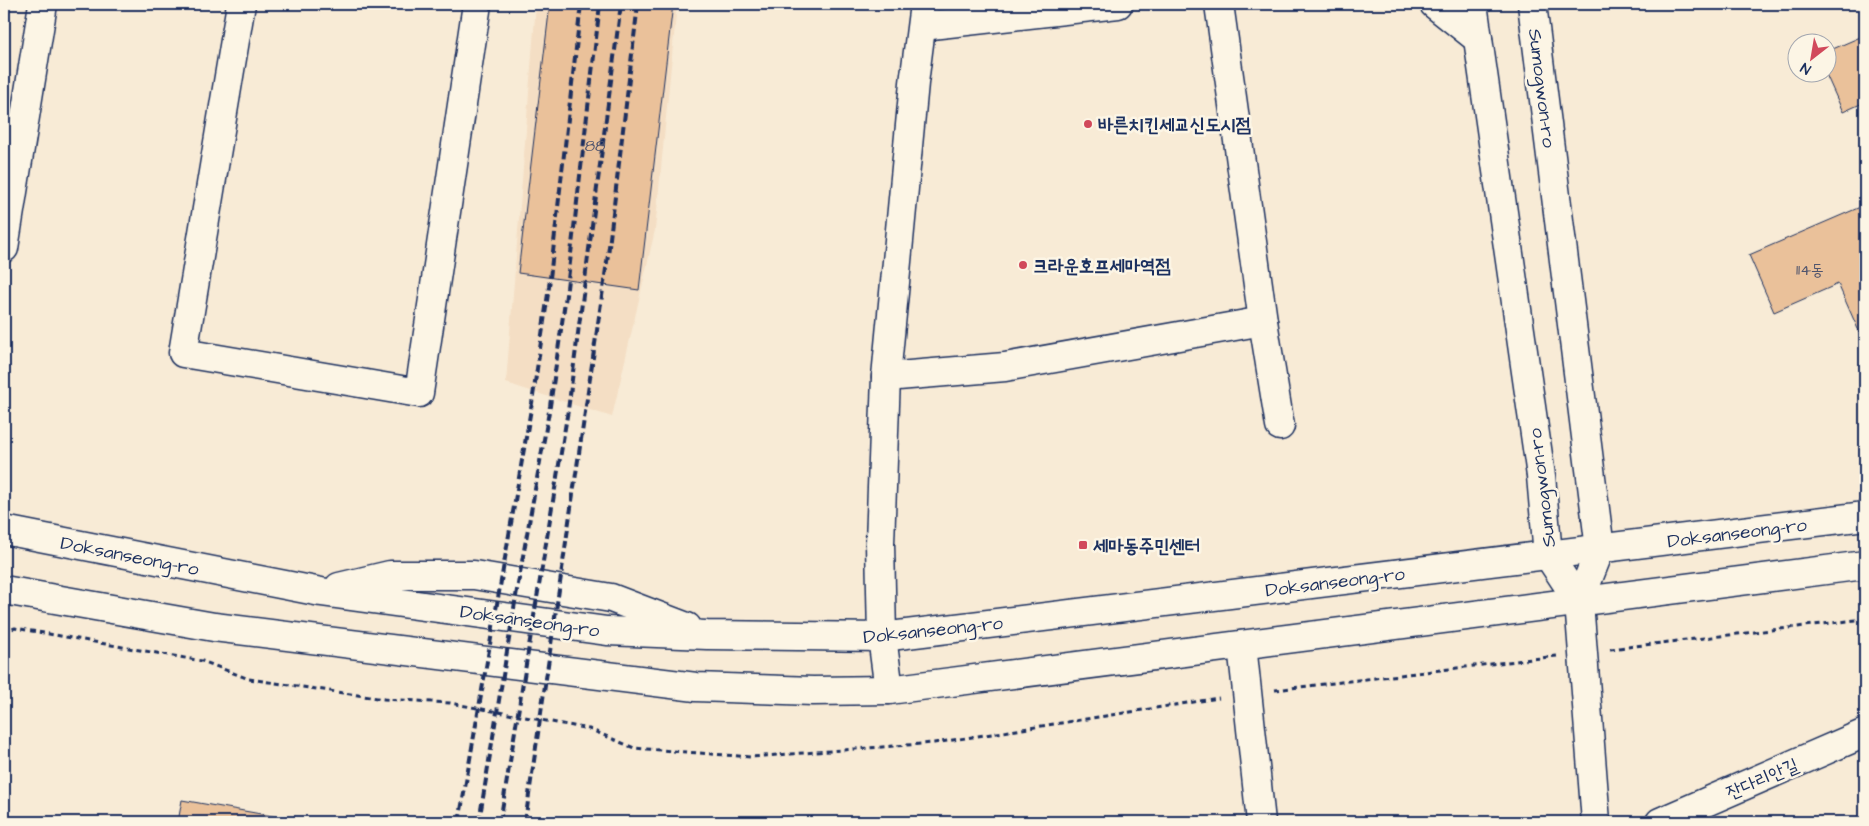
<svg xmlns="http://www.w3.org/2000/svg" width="1869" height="826" font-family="'Architects Daughter','Poor Story',sans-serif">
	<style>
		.built { fill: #f4dec4 }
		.building { fill: #eac19a; stroke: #1b2f5e }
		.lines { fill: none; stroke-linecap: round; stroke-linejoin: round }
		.minor-casing { stroke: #1b2f5e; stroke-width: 31 }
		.path { stroke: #1b2f5e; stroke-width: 3; stroke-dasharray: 5 4; stroke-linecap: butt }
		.minor { stroke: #fcf5e5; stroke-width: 28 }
		.rail { stroke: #1b2f5e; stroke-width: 4; stroke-dasharray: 8 4; stroke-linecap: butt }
		.poi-dot { fill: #d1495b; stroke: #fcf5e5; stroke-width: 2 }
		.labels { text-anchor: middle; stroke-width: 5; stroke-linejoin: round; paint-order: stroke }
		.number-label { font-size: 16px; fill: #4f546d }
		.street-label { font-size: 19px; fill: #1b2f5e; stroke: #fcf5e5 }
		.poi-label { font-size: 19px; font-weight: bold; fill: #1b2f5e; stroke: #fcf5e5; text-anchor: start }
	</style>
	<rect width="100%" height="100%" fill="#f8ebd6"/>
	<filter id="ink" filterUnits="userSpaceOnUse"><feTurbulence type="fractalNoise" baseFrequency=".02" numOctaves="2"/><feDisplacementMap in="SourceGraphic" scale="10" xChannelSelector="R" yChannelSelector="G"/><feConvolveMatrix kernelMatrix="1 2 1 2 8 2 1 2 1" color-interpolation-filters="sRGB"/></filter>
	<g filter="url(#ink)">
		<path class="built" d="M536 4H677L655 230 612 417 506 383Z"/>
		<g class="building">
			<path d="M550 4H673L639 290 518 273Z"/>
			<path d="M1865 35V102L1843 112 1825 72H1826V52Z"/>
			<path d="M1865 205V345L1838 284 1774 312 1749 255Z"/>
			<path d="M182 800 306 822H178Z"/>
		</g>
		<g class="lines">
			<defs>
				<g id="minor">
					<path d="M241 4 183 353 419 393 477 4"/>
					<path d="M1219 4 1263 321 1280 426"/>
					<path d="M1434 4 1478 39"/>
					<path d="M1473 4 1541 476 1548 555 1579 602"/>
					<path d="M1532 4 1600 549 1579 602 1596 822"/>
					<path d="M922 26 1118 4"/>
					<path d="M4 248 43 4"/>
					<path d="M886 377 1005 367 1263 321"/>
					<path d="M4 530 321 592 607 631 707 635 882 637 1865 516"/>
					<path d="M339 587 390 575H474L611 598 687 627"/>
					<path d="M4 590 214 627 696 687 813 691 889 690 1865 565"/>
					<path d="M1242 645 1261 822"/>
					<path d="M889 690 882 637 880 543 886 377 914 83 924 4"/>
					<path d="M1660 822 1865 733"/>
				</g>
			</defs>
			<use href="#minor" class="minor-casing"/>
			<g class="path">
				<path d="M4 632 15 628 202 661 249 679 384 699 450 703 589 729 634 748 751 757 934 743 1219 698"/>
				<path d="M1610 649 1865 619"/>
				<path d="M1275 690 1557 656"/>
			</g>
			<use href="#minor" class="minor"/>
			<g class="rail">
				<path d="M459 822 532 403 549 287 581 4"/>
				<path d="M479 822 518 584 550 406 567 288 600 4"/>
				<path d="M500 822 568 410 621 4"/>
				<path d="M525 822 608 255 638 4"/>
			</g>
		</g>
	</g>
	<g class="poi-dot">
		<circle cx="1088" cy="124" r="5"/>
		<circle cx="1023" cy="265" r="5"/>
		<rect x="1078" y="540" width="10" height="10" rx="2.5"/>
	</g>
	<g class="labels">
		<g class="number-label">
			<text x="595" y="151">88</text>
			<text x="1810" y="275">114동</text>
		</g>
		<g class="street-label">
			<text transform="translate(1543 88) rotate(83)" y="7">Sumogwon-ro</text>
			<text transform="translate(1541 488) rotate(-97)" y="7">Sumogwon-ro</text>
			<text transform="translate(1737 532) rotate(-7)" y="7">Doksanseong-ro</text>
			<text transform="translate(130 555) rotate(11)" y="7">Doksanseong-ro</text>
			<text transform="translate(1335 581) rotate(-7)" y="7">Doksanseong-ro</text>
			<text transform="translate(530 620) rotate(8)" y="7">Doksanseong-ro</text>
			<text transform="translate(933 629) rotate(-6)" y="7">Doksanseong-ro</text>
			<text transform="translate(1762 778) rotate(-23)" y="7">잔다리안길</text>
		</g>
		<g class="poi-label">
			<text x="1098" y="131">바른치킨세교신도시점</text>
			<text x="1033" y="272">크라운호프세마역점</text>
			<text x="1093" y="552">세마동주민센터</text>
		</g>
	</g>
	<rect width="1869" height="826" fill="none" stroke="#fcf5e5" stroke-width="20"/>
	<rect x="10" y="10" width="1849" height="806" fill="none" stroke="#1b2f5e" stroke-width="2" filter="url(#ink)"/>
	<g transform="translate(1812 58) rotate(211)"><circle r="24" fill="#fcf5e5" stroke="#a2a6af"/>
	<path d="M0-4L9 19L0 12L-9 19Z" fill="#d1495b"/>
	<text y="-8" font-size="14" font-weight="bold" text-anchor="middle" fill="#1b2f5e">N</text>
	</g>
</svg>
